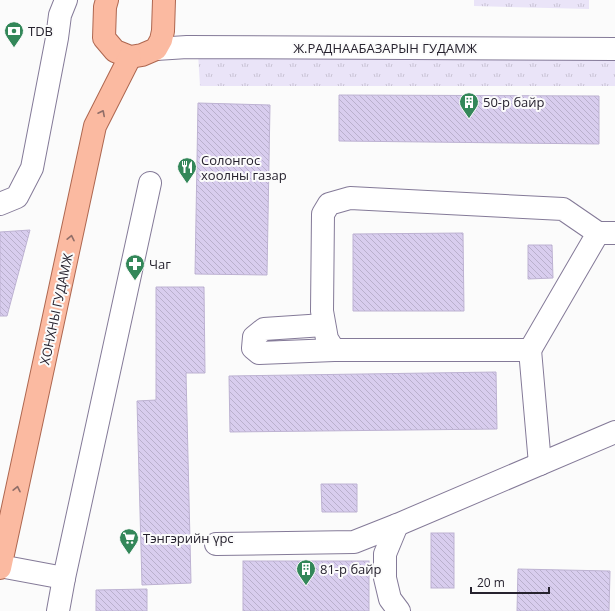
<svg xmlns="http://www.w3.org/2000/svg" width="615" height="611" font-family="'Open Sans',sans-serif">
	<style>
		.park { fill: url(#park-tufts) }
		.building { fill: url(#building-back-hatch); stroke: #bdb2d2 }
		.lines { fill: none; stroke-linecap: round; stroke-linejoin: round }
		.minor-casing { stroke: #847a98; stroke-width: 24 }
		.major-casing { stroke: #ae6750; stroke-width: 24 }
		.minor { stroke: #fff; stroke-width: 22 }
		.major { stroke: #fbbaa1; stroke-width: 22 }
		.oneway { stroke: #906e68 }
		.labels { text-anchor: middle; stroke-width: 4; stroke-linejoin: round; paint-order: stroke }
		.poi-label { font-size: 13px; fill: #26222e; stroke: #fbfbfb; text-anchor: start }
		.street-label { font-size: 13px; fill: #26222e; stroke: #fbfbfb }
	</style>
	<defs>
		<pattern id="park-tufts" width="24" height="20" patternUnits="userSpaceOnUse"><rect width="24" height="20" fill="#eae4f8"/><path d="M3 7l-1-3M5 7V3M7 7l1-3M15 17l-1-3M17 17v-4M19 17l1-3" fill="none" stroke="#c9c3d5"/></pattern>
		<pattern id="building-back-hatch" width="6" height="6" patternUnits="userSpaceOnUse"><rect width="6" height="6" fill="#d8cdee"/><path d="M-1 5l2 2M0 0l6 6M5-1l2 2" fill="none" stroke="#b9b0cc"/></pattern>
	</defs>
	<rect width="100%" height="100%" fill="#fbfbfb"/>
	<g class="park">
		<path d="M474 0H589V9L474 6Z"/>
		<path d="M198 54 615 59V86H200Z"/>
	</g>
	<g class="building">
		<path d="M339 95 599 96V144L339 141Z"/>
		<path d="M198 103 270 105 267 275 195 274Z"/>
		<path d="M30 230 7 316H0V232Z"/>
		<path d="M463 233 464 311H353V234Z"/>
		<path d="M528 245H552L553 278 528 279Z"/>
		<path d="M156 287H204L205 373H186L191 583 142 585 137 401 156 400Z"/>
		<path d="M496 372 497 429 230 432 229 376Z"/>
		<path d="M321 484H357V512H322Z"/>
		<rect x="431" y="533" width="23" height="55"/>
		<rect x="243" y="561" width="126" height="50"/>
		<path d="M518 569 610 571 609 611H517Z"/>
		<path d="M147 589V611H96V590Z"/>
	</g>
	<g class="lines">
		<defs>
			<g id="minor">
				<path d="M156 49 187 47 615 49"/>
				<path d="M0 204 17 197 32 168 57 38 60 15 66 0"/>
				<path d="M598 233 530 350H334L327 339 322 311 323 214 329 204 350 198 563 209 598 233H615"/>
				<path d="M324 325 264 329 254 337 253 348 259 353 334 350"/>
				<path d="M530 350 540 464"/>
				<path d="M397 525 385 554V578L390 599 399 611"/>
				<path d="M216 544 354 542 397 525 615 432"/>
				<path d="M0 566 64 578"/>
				<path d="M58 611 64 578 150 183"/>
			</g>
			<g id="major">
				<path d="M107 0 105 7 104 38 115 51 130 57 142 55 156 49 161 40 163 31 164 0"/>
				<path d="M0 568 95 126 130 57"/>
			</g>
		</defs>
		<use href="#minor" class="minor-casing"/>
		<use href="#major" class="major-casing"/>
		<use href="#minor" class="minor"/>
		<use href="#major" class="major"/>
	</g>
	<defs><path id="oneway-chevron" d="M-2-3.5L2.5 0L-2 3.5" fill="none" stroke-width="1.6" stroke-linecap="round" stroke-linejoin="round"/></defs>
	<g class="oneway">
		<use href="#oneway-chevron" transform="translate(102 113) rotate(-63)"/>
		<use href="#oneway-chevron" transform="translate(71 238) rotate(-78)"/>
		<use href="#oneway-chevron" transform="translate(17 489) rotate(-78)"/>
	</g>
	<defs>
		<symbol id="bank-pin" viewBox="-11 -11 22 30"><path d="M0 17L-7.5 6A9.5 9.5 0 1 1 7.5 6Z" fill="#338759" stroke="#fbfbfb"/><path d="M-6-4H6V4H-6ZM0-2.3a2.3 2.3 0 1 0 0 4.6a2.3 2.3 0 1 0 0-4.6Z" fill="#fff"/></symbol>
		<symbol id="building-pin" viewBox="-11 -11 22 30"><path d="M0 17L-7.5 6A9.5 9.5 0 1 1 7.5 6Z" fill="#338759" stroke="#fbfbfb"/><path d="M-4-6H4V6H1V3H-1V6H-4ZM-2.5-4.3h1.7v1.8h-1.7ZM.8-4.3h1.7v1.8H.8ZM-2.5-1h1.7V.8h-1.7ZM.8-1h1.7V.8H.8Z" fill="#fff"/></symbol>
		<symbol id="restaurant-pin" viewBox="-11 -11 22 30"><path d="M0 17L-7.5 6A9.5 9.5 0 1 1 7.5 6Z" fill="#338759" stroke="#fbfbfb"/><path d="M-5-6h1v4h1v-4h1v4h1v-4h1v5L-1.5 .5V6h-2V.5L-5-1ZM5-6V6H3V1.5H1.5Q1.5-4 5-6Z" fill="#fff"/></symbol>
		<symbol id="pharmacy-pin" viewBox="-11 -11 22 30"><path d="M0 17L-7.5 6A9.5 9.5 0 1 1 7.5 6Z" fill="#338759" stroke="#fbfbfb"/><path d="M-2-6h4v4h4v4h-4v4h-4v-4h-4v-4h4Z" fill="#fff"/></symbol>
		<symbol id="supermarket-pin" viewBox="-11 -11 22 30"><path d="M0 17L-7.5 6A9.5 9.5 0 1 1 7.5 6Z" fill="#338759" stroke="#fbfbfb"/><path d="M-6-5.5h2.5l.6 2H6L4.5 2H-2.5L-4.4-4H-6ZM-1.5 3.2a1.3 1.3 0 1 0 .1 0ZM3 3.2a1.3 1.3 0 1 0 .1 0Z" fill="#fff"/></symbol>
	</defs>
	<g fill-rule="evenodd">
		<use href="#bank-pin" x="3" y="20" width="22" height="30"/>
		<use href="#building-pin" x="458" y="91" width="22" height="30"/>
		<use href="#restaurant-pin" x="176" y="156" width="22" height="30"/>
		<use href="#pharmacy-pin" x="124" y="253" width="22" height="30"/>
		<use href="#supermarket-pin" x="118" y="527" width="22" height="30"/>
		<use href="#building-pin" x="295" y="558" width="22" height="30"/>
	</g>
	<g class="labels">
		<g class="poi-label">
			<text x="28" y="36">TDB</text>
			<text x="483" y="107">50-р байр</text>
			<text x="201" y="165">Солонгос<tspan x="201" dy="15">хоолны газар</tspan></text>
			<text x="149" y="269">Чаг</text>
			<text x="143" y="543">Тэнгэрийн үрс</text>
			<text x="320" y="574">81-р байр</text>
		</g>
		<g class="street-label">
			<text x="385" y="53">Ж.РАДНААБАЗАРЫН ГУДАМЖ</text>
			<text transform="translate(56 309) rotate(-78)" y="5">ХОНХНЫ ГУДАМЖ</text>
		</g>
	</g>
	<path d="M471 587v6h78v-6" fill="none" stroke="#26222e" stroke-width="2"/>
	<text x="477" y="587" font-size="12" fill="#26222e" stroke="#fbfbfb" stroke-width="3" paint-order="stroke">20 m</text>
</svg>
